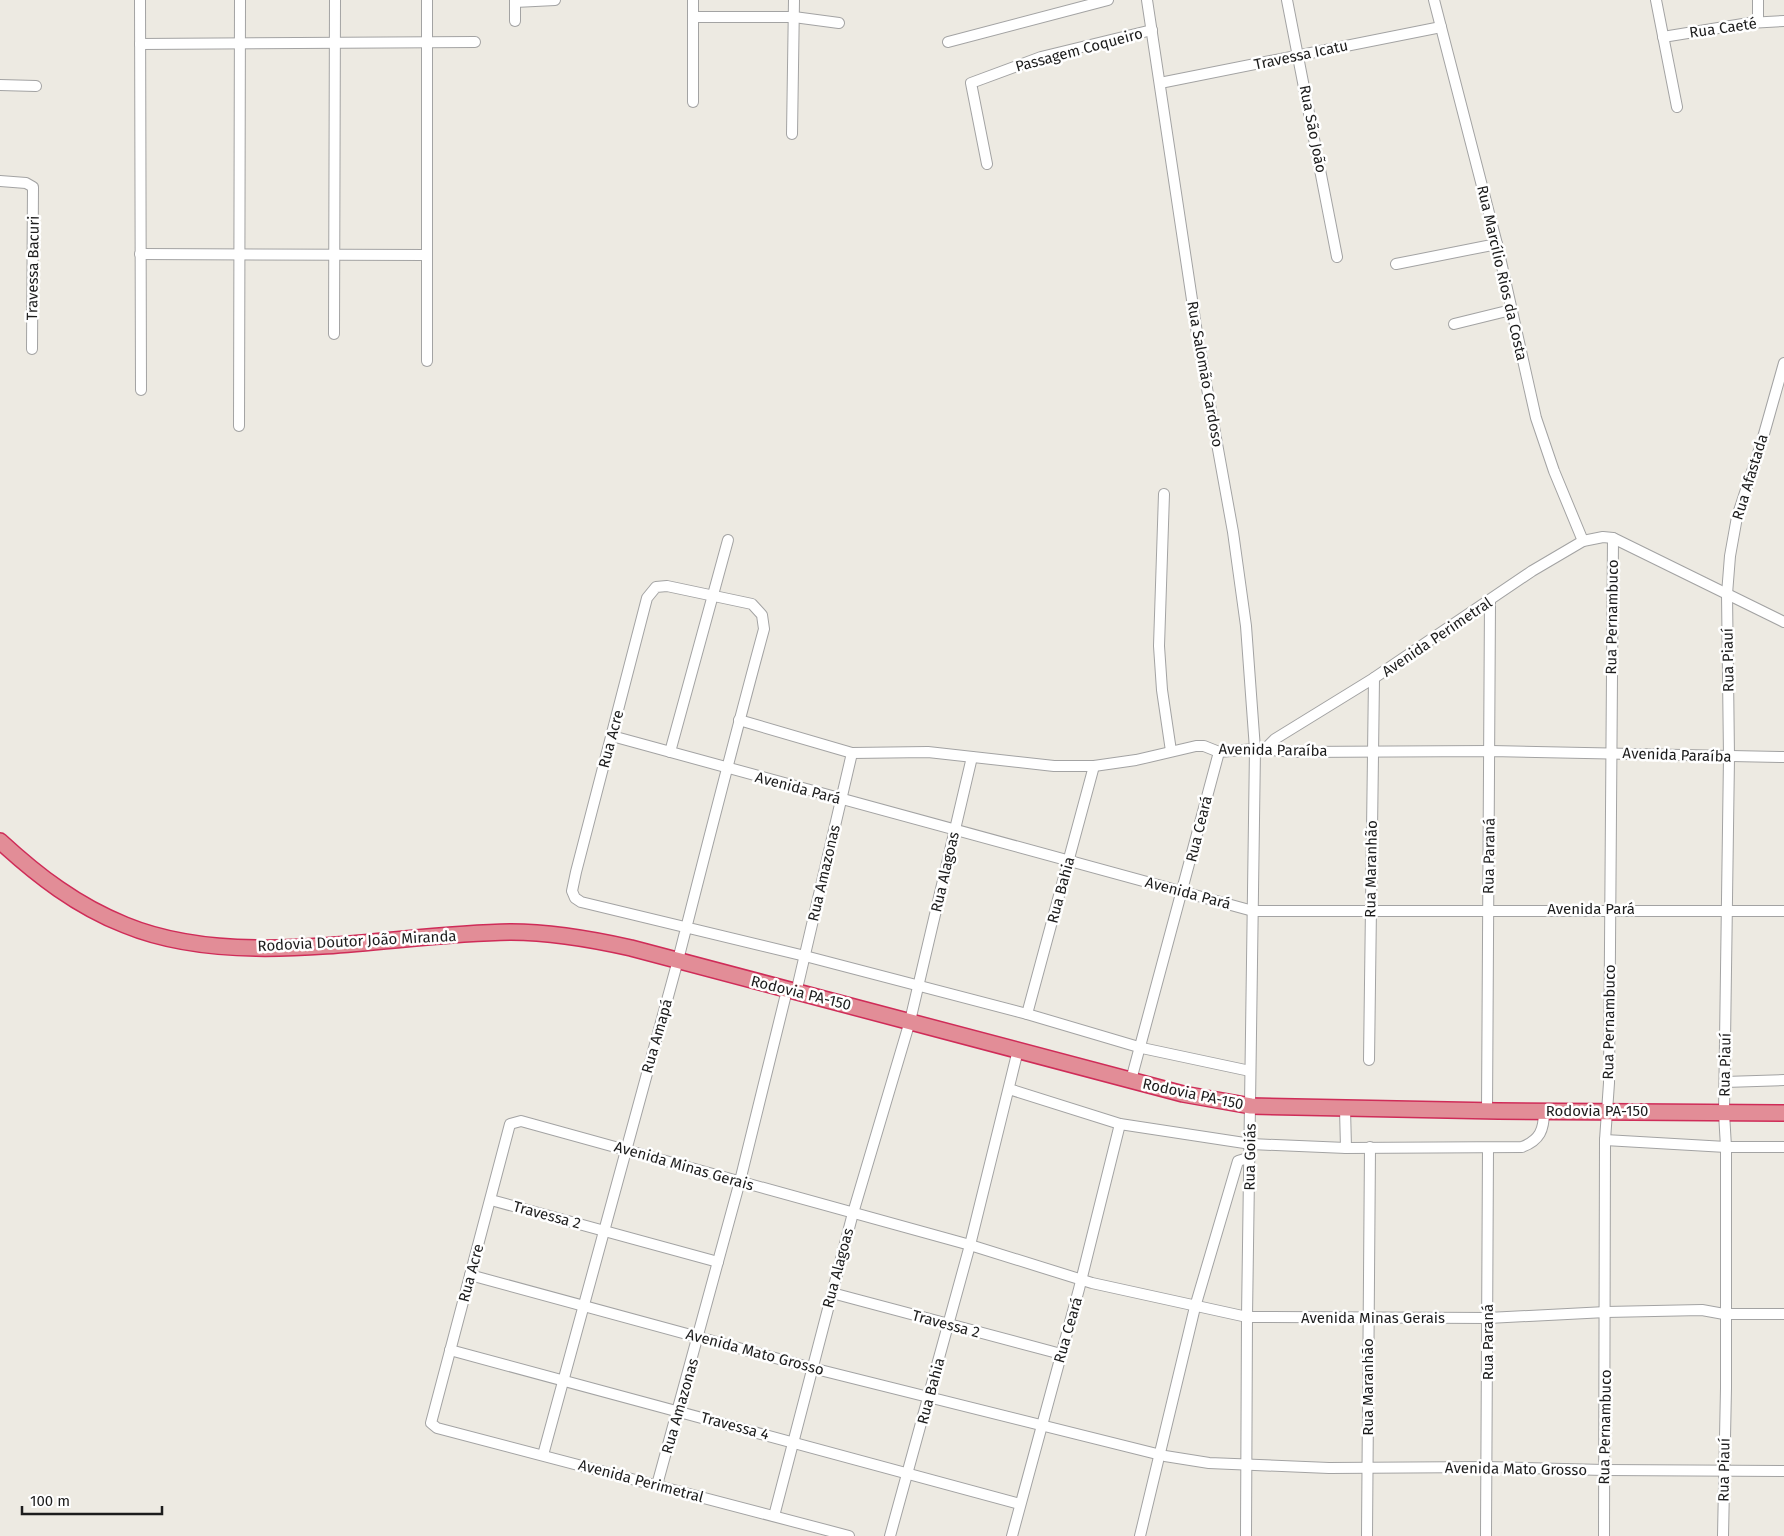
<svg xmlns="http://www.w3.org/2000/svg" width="1784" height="1536" font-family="'Fira Sans',sans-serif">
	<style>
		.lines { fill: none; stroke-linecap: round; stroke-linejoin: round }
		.minor-casing { stroke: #a3a3a3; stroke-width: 12 }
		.highway-casing { stroke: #cf2c58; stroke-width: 18 }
		.minor { stroke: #fff; stroke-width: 10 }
		.highway { stroke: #e28d97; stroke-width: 15 }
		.labels { text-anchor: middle; stroke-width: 5; stroke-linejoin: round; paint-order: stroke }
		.street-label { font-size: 15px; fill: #1c1c1c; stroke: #fff }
	</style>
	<rect width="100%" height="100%" fill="#edeae2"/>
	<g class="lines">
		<defs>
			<g id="minor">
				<path d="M140 0 141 390"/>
				<path d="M515 0V21"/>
				<path d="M693 0V102"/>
				<path d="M1147 0 1197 333 1233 532 1246 626 1255 749 1247 1317 1246 1536"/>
				<path d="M1287 0 1337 257"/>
				<path d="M1434 0 1497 244 1536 418 1554 471 1583 541"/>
				<path d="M1656 0 1677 107"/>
				<path d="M1758 0V22"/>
				<path d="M515 2 555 0"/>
				<path d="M693 17H794L839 23"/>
				<path d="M1663 37 1749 23 1784 21"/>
				<path d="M948 42 1108 0"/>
				<path d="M140 44 475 42"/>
				<path d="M1160 83 1441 27"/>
				<path d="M0 85 36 86"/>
				<path d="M792 134 794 0"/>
				<path d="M987 164 971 83 1041 57 1152 30"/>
				<path d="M0 181 26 183 33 187 32 349"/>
				<path d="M140 254 427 255"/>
				<path d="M1396 264 1497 244"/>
				<path d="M1454 324 1511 310"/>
				<path d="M334 334 335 0"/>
				<path d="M427 361V0"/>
				<path d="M239 426 240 0"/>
				<path d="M1164 494 1159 646 1162 690 1171 751"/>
				<path d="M739 720 852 753 928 752 1054 766H1094L1136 760 1196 746H1204L1219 752 1255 749 1296 752 1491 751 1784 757"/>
				<path d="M612 736 1253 911H1784"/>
				<path d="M1265 749 1275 739 1374 678 1532 571 1583 541 1603 537 1613 538 1784 622"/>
				<path d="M670 752 728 540"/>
				<path d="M796 993 852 753"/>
				<path d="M1027 1014 1094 766"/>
				<path d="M1369 1060 1374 678"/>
				<path d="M1131 1080 1219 752"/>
				<path d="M1725 1082 1784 1080"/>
				<path d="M1009 1089 1120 1124 1251 1144 1346 1148 1522 1147C1540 1140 1544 1130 1544 1111"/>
				<path d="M1345 1109 1346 1148"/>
				<path d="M1487 1111 1490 601"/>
				<path d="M1605 1140 1726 1147H1784"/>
				<path d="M491 1200 718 1262"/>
				<path d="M470 1275 812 1368 1165 1456 1209 1463 1329 1468 1487 1467 1604 1470 1784 1471"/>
				<path d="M832 1293 1061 1354"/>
				<path d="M450 1350 1020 1504"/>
				<path d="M543 1455 678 960C706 850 734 739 764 629L762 615 752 604 667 586 656 587 647 598 576 872 572 891 575 898 581 902 805 956 1027 1014 1142 1048 1250 1071"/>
				<path d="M657 1485 740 1181 787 990"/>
				<path d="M774 1516 853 1213 910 1021 972 757"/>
				<path d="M849 1536 437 1428 431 1423 510 1124 521 1121 970 1245 1092 1283 1247 1317 1488 1318 1606 1312 1702 1310 1724 1314H1784"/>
				<path d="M890 1536 970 1245 1018 1050"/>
				<path d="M1012 1536 1079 1289 1120 1124"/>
				<path d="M1140 1536 1195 1307 1238 1161 1251 1157"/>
				<path d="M1367 1536 1370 1147"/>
				<path d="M1486 1536 1488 1148"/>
				<path d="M1604 1536 1605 1140 1609 1083 1613 538"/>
				<path d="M1723 1536 1726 1388V1147L1724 1113 1729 757 1727 594 1730 556 1737 517 1762 441 1784 363"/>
			</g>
			<path id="highway" d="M0 841C38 876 77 906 125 925 239 972 391 933 511 932 552 932 591 939 631 948L1183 1094 1251 1106 1498 1111 1784 1113"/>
		</defs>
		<use href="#minor" class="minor-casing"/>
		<use href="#highway" class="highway-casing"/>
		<use href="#minor" class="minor"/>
		<use href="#highway" class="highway"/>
	</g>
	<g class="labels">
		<g class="street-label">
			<text transform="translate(1723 28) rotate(-8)" y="5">Rua Caeté</text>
			<text transform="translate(1079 50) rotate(-15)" y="5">Passagem Coqueiro</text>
			<text transform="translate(1301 55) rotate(-12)" y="5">Travessa Icatu</text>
			<text transform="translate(1313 129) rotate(79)" y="5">Rua São João</text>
			<text transform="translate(33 268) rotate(-89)" y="5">Travessa Bacuri</text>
			<text transform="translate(1502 273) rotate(77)" y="5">Rua Marcílio Rios da Costa</text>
			<text transform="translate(1205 374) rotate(80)" y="5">Rua Salomão Cardoso</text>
			<text transform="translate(1750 477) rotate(-73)" y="5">Rua Afastada</text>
			<text transform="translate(1612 617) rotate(-89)" y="5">Rua Pernambuco</text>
			<text transform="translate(1437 637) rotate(-34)" y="5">Avenida Perimetral</text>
			<text transform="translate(1728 660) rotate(-91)" y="5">Rua Piauí</text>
			<text transform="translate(611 739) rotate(-75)" y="5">Rua Acre</text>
			<text transform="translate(1273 750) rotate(1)" y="5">Avenida Paraíba</text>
			<text transform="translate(1677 755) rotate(2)" y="5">Avenida Paraíba</text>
			<text transform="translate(798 788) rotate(15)" y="5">Avenida Pará</text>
			<text transform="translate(1199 829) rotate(-76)" y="5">Rua Ceará</text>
			<text transform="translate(1489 856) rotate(-89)" y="5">Rua Paraná</text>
			<text transform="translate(1371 869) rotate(-89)" y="5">Rua Maranhão</text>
			<text transform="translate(945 872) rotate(-77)" y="5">Rua Alagoas</text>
			<text transform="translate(824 873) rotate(-77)" y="5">Rua Amazonas</text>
			<text transform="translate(1061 890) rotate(-75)" y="5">Rua Bahia</text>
			<text transform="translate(1188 893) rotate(15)" y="5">Avenida Pará</text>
			<text x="1591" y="914">Avenida Pará</text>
			<text transform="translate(357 941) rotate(-3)" y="5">Rodovia Doutor João Miranda</text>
			<text transform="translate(801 993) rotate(14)" y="5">Rodovia PA-150</text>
			<text transform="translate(1609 1022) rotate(-89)" y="5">Rua Pernambuco</text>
			<text transform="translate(657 1036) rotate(-74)" y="5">Rua Amapá</text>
			<text transform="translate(1725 1065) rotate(-89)" y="5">Rua Piauí</text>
			<text transform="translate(1193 1094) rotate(12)" y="5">Rodovia PA-150</text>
			<text x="1597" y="1116">Rodovia PA-150</text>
			<text transform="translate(1250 1157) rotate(-89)" y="5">Rua Goiás</text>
			<text transform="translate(684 1166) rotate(16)" y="5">Avenida Minas Gerais</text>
			<text transform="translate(547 1215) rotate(15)" y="5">Travessa 2</text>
			<text transform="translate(838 1268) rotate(-75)" y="5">Rua Alagoas</text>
			<text transform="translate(471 1273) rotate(-75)" y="5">Rua Acre</text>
			<text x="1373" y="1323">Avenida Minas Gerais</text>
			<text transform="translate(946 1324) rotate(15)" y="5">Travessa 2</text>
			<text transform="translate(1068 1330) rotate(-74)" y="5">Rua Ceará</text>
			<text transform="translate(1488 1342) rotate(-90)" y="5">Rua Paraná</text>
			<text transform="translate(755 1352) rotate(15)" y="5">Avenida Mato Grosso</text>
			<text transform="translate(1368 1387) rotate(-90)" y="5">Rua Maranhão</text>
			<text transform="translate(931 1391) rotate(-75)" y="5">Rua Bahia</text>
			<text transform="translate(680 1406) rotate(-74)" y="5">Rua Amazonas</text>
			<text transform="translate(735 1426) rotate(15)" y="5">Travessa 4</text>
			<text transform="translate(1605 1427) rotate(-89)" y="5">Rua Pernambuco</text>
			<text transform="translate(1516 1469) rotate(1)" y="5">Avenida Mato Grosso</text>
			<text transform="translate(1724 1470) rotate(-89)" y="5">Rua Piauí</text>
			<text transform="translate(641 1481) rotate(15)" y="5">Avenida Perimetral</text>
		</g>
	</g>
	<path d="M22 1506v8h140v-8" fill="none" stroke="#1c1c1c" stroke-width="2.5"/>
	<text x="30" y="1506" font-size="15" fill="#1c1c1c" stroke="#ffffff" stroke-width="4" paint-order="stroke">100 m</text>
</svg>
